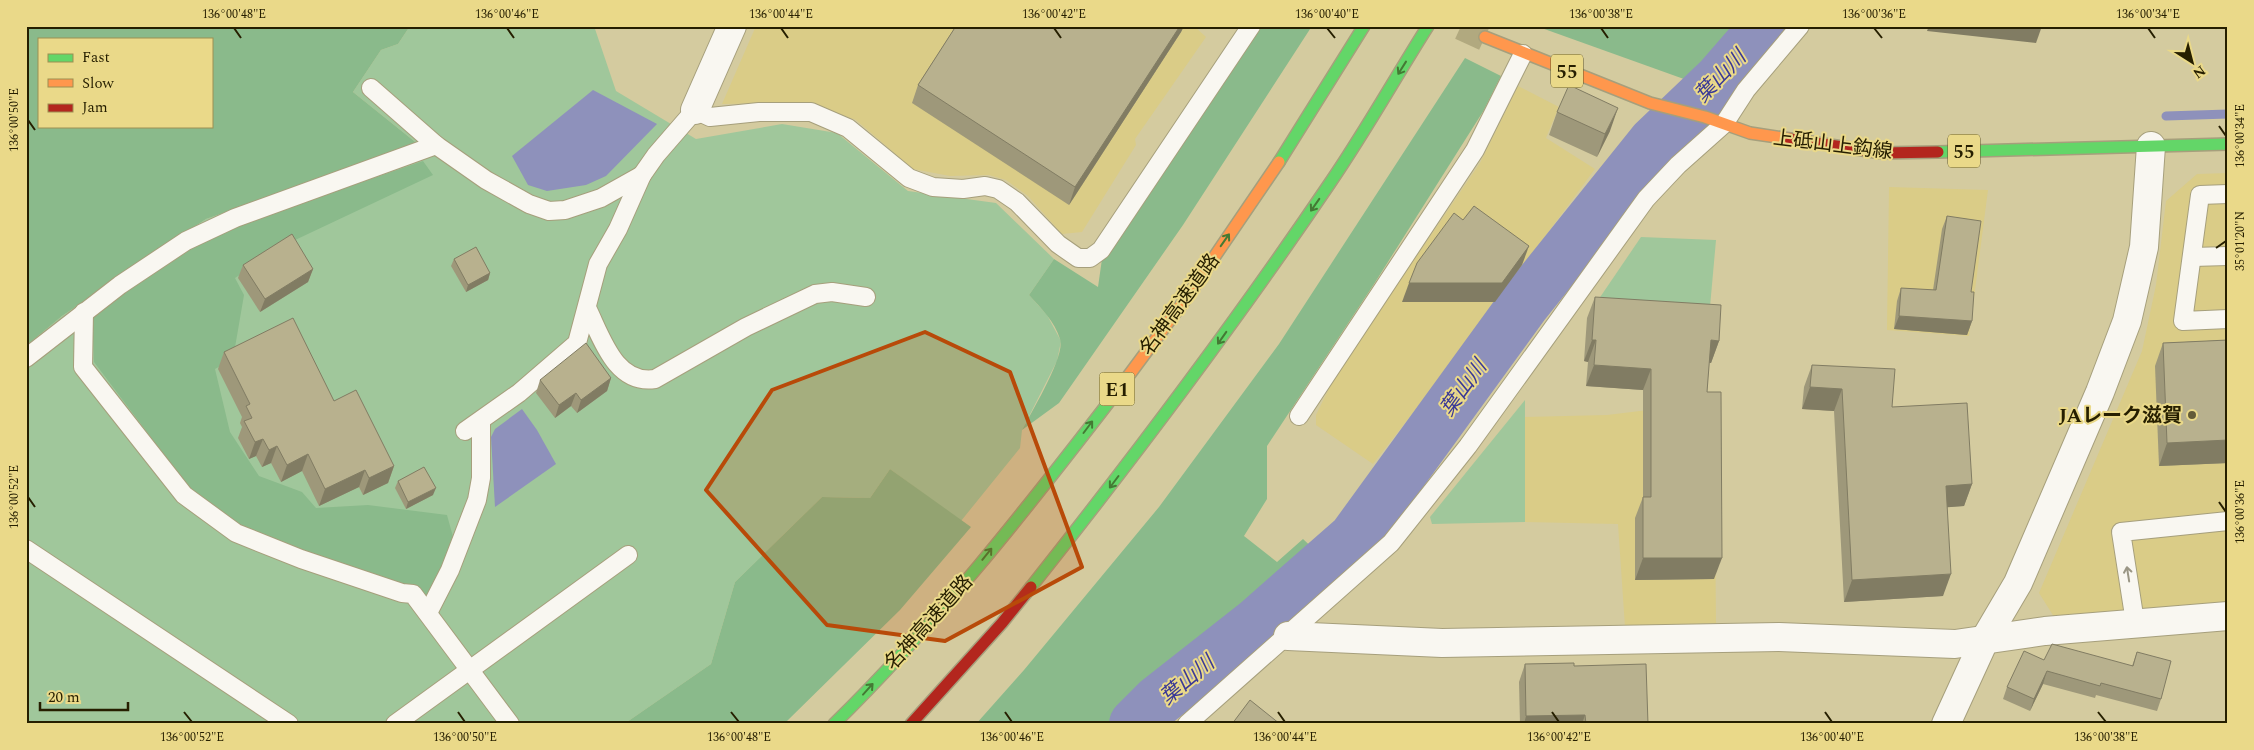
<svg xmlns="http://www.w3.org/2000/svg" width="2254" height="750" font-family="Spectral,'Noto Sans JP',serif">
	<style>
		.built { fill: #dacc87 }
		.green { fill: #a0c79b }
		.forest { fill: #8aba8b; fill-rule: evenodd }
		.water { fill: #8e91bb }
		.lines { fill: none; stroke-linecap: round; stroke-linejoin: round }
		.stream { stroke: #8e91bb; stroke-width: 9 }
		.river { stroke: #8e91bb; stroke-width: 52 }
		.primary-tunnel { stroke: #b1a97f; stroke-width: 28; stroke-dasharray: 28 14; stroke-linecap: butt }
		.lane-casing { stroke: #a69f7c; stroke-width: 20 }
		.street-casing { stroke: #a69f7c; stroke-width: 30 }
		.fast-casing { stroke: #a69f7c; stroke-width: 14 }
		.slow-casing { stroke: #a69f7c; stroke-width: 14 }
		.jam-casing { stroke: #a69f7c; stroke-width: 14 }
		.lane { stroke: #f9f7f1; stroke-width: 18 }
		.street { stroke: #f9f7f1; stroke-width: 28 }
		.fast { stroke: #63d668; stroke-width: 11 }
		.slow { stroke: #ff974d; stroke-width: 11 }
		.jam { stroke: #b3261e; stroke-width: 11 }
		.wall { fill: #9e987a }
		.shaded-wall { fill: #817c63 }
		.building { fill: #b8b18e; stroke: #817c63 }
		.oneway { stroke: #447a34 }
		.oneway2 { stroke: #9a9685 }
		.marked { fill: #b84a09; fill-opacity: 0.2; stroke: #b84a09; stroke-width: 4; stroke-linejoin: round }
		.ticks { fill: none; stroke: #261f00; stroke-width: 2 }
		.poi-dot { fill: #635b38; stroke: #ead989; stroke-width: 2 }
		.labels { text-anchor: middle; stroke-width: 4; stroke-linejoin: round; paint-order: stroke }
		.shield { fill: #ead989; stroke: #615729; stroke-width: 1 }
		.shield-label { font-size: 19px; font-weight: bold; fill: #261f00 }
		.street-label { font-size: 20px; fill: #261f00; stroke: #ead989 }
		.poi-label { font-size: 20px; font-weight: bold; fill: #261f00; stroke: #ead989; text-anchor: end }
		.water-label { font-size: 21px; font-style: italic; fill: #3a3997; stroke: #ead989 }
		.neatline { fill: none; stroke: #261f00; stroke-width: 2 }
		.ticks-label { font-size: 12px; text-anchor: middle; fill: #261f00 }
	</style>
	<rect width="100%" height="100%" fill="#d4cb9f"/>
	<g class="built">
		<path d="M756 26H1194L1206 37 1135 139 1136 145 1082 232 1062 234 1028 196 1006 180 989 175 950 176 913 169 856 120 821 107 774 103 722 104Z"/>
		<path d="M1518 86 1559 107 1546 138 1595 169 1436 383 1373 464 1316 425V415L1335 376 1480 163Z"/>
		<path d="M2228 173V605L2056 620 2039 593 2142 351 2156 285 2166 201 2197 174Z"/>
		<path d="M1889 187 1988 190 1969 336 1887 330Z"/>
		<path d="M1714 402 1716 623 1625 627 1618 524 1525 522V417L1607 415Z"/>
	</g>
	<g class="green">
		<path d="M410 26H594L616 91 696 139 782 124 837 133 908 191 996 203 1054 259 1029 295 1047 315 1061 341 1057 361 1022 430 1020 448 961 521 890 469 870 498 822 497 735 582 711 664 624 724H26V346L62 316 206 219 419 145 353 92 381 50 398 44Z"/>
		<path d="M1641 237 1716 240 1709 318 1590 312Z"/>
		<path d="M1525 400V522L1432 524 1430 517Z"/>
	</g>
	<g class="forest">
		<path d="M26 26H410L398 44 381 50 353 92 419 145 206 219 62 316 26 346ZM39 39H211V126H39Z"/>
		<path d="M1261 26H1312L1183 225 1059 403 1022 430C1031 413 1066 355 1060 339 1055 322 1041 308 1029 295L1054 259 1098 287 1102 259Z"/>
		<path d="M1536 26H1745L1695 83Z"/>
		<path d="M1465 58 1501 76 1484 110 1374 284 1267 446V499L1244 536 1277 562 1303 539 1320 555 1228 632 1160 682 1120 724H976L1024 670 1159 507 1279 344Z"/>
		<path d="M423 161 433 175 293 241 235 278 244 295 233 359 215 369 230 432 259 476 302 492 316 508 368 505 447 515 455 544 430 596 339 564 242 526 193 493 94 362 92 315 217 232Z"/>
		<path d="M890 469 971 527 900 610 788 720 784 724H624L711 664 735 582 822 497 870 498Z"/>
	</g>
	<g class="water">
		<path d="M593 90 657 124 606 176 586 185 547 191 528 185 512 156Z"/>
		<path d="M522 409 537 430 556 464 495 507 491 437 495 429Z"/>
	</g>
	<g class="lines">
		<path class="stream" d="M2166 116 2228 114"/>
		<path class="river" d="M1135 724 1158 701 1256 624 1354 538 1524 304 1654 142 1720 79 1766 26"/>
		<path class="primary-tunnel" d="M1461 26 1485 37"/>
		<defs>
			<g id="lane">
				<path d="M371 88 436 145 486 180 529 204 549 211 565 210 601 198 642 175 656 155 695 110 710 117 759 112H811L848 128 909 178 933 187 963 189 985 186 998 189 1017 202 1058 244 1078 258H1090L1101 250 1251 26"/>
				<path d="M2228 194 2200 195 2183 321 2228 319"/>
				<path d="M2192 257 2228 256"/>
				<path d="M588 310C602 339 616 385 655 379L746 327 815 294 832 292 866 297"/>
				<path d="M84 312 83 367 184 495 236 533 301 559 402 593 413 594 510 724"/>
				<path d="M26 358 120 285 186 241 235 218 436 145"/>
				<path d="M1299 416 1475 150 1523 54"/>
				<path d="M465 431 519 393 577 343 598 264 618 229 642 175"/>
				<path d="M26 549 289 724"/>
				<path d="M428 613 450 570 477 500 481 478V421"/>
				<path d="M2135 622 2121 532 2228 521"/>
				<path d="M395 724 628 555"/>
				<path d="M1187 724 1391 543 1468 446 1646 199 1678 165 1724 124 1746 90 1800 26"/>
			</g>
			<g id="street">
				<path d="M695 110 732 26"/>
				<path d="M1288 636 1442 643 1779 637 1955 644 2045 631 2228 616"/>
				<path d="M1946 724 1985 639 2018 583 2100 392 2127 321 2144 247 2151 146"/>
			</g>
			<g id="fast">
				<path d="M1938 152 2228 144"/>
				<path d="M1279 162 1364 26"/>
				<path d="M1031 587C1135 456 1236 322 1330 183 1365 132 1395 78 1428 26"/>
				<path d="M834 724C936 624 1025 511 1112 398"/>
			</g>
			<g id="slow">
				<path d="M1485 37 1650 103 1705 117 1750 133 1790 139"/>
				<path d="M1112 398 1187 297 1279 162"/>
			</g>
			<g id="jam">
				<path d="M1790 139 1882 153 1938 152"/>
				<path d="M911 724 1002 623 1031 587"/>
			</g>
		</defs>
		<use href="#lane" class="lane-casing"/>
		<use href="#street" class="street-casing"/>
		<use href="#fast" class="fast-casing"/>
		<use href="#slow" class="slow-casing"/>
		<use href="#jam" class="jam-casing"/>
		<use href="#lane" class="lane"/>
		<use href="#street" class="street"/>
		<use href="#fast" class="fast"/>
		<use href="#slow" class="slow"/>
		<use href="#jam" class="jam"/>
	</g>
	<g class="wall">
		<path d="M956 26H1184L1181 32 1069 205 912 103 918 85Z"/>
		<path d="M1557 112 1610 131 1597 157 1549 135Z"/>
		<path d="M1947 216 1971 292 1972 321 1967 335 1894 329 1897 301 1901 288 1933 290 1942 229Z"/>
		<path d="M454 259 490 273 488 280 466 292 451 266Z"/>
		<path d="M243 265 313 269 308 282 260 312 238 278Z"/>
		<path d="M1595 297 1719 341 1711 363 1709 362 1707 392 1714 579 1635 580V518L1643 497V390L1586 386 1588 362 1584 361 1587 318Z"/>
		<path d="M2228 340V463L2159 466 2155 366 2163 343Z"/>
		<path d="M224 352 334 401 394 466 388 483 363 495 359 487 319 506 302 471 281 482 271 463 262 467 256 456 249 459 238 438 242 427 240 423 242 417 218 369Z"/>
		<path d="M1812 365 1892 407 1972 484 1964 506 1947 507 1943 596 1844 602 1834 411 1802 409 1804 387Z"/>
		<path d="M611 378 607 391 577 413 571 406 555 418 536 393 540 380Z"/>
		<path d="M398 481 433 495 406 509 395 488Z"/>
		<path d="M2137 652 2161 699 2157 711 2096 695 2095 698 2043 684 2030 711 2003 699 2007 687 2044 660 2132 666Z"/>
		<path d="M1525 664 1574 666 1648 724H1520L1519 682Z"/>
	</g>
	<g class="shaded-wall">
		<path d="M1180 26H1184L1181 32 1069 205 1075 187Z"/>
		<path d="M1929 26H2042L2036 43 1927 31Z"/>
		<path d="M1618 108 1610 131 1597 157 1605 134Z"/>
		<path d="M1529 246 1522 265 1495 302H1402L1409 283Z"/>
		<path d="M313 269 308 282 260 312 265 299Z"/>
		<path d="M490 273 488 280 466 292 468 285Z"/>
		<path d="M1899 316 1972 321 1967 335 1894 329Z"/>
		<path d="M1592 340H1596L1588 362 1584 361Z"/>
		<path d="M1711 340 1719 341 1711 363 1703 362Z"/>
		<path d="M1594 365 1651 369 1643 390 1586 386Z"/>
		<path d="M611 378 607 391 577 413 581 400Z"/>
		<path d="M1810 387 1842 389 1834 411 1802 409Z"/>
		<path d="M576 393 571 406 555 418 559 405Z"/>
		<path d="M263 439 256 456 249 459 255 442Z"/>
		<path d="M2228 440V463L2159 466 2167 443Z"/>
		<path d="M277 446 271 463 262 467 269 450Z"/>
		<path d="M308 454 302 471 281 482 287 465Z"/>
		<path d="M394 466 388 483 363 495 369 478Z"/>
		<path d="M365 470 359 487 319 506 325 489Z"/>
		<path d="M1972 484 1964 506 1938 508 1946 486Z"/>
		<path d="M436 488 433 495 406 509 408 502Z"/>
		<path d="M1643 558H1722L1714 579 1635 580Z"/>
		<path d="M1951 574 1943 596 1844 602 1852 580Z"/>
		<path d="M2047 671 2043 684 2030 711 2034 699Z"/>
		<path d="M1585 715 1582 724H1524L1526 716Z"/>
	</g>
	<g class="building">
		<path d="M956 26H1180L1075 187 918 85Z"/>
		<path d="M1569 85 1618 108 1605 134 1557 112Z"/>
		<path d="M1474 206 1529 246 1502 283H1409L1417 263 1454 213 1463 220Z"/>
		<path d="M1947 216 1981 221 1971 292H1974L1972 321 1899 316 1901 288 1936 290Z"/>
		<path d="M292 234 313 269 265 299 243 265Z"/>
		<path d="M476 247 490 273 468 285 454 259Z"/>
		<path d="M1595 297 1721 305 1719 341 1711 340 1707 392H1721L1722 558H1643V497H1651V369L1594 365 1596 340H1592Z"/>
		<path d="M293 318 334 401 356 390 394 466 369 478 365 470 325 489 308 454 287 465 277 446 269 450 263 439 255 442 244 421 252 418 246 406 250 404 224 352Z"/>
		<path d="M2228 340V440L2167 443 2163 343Z"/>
		<path d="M586 343 611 378 581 400 576 393 559 405 540 380Z"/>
		<path d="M1812 365 1895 369 1892 407 1967 403 1972 484 1946 486 1951 574 1852 580 1842 389 1810 387Z"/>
		<path d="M424 467 436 488 408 502 398 481Z"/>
		<path d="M2052 644 2133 666 2137 652 2171 661 2161 699 2101 683 2100 686 2047 671 2034 699 2007 687 2024 651 2044 660Z"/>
		<path d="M1574 663V666L1646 664 1648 724H1586L1585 715 1526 716 1525 664Z"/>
		<path d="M1250 700 1280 724H1232Z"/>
	</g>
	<defs><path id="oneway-shaft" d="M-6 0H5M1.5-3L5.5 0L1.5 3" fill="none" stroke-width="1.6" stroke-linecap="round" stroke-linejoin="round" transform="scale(1.25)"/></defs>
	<g class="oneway">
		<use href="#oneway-shaft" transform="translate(1402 68) rotate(122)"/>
		<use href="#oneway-shaft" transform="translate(1315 205) rotate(125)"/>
		<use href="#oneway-shaft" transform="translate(1225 240) rotate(-55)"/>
		<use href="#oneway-shaft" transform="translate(1222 338) rotate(125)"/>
		<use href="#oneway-shaft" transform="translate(1088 427) rotate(-53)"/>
		<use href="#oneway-shaft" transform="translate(1114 482) rotate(127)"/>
		<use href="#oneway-shaft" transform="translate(987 554) rotate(-51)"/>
		<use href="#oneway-shaft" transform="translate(868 689) rotate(-48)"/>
	</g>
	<use class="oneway2" href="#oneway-shaft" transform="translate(2128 574) rotate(-99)"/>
	<path class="marked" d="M925 332 1010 372 1082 567 945 641 827 625 706 490 772 390Z"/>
	<path class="ticks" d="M234 28 241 38M507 28 514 38M781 28 788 38M1054 28 1061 38M1327 28 1335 38M1601 28 1608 38M1874 28 1882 38M2148 28 2155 38M28 120 35 130M2219 126 2226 136M2216 248 2226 241M28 497 35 507M2219 502 2226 512M184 712 192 722M458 712 465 722M731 712 739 722M1005 712 1012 722M1278 712 1285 722M1552 712 1559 722M1825 712 1832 722M2098 712 2106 722"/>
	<circle class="poi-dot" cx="2192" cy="415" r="5"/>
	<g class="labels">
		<g class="shield">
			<rect x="1551" y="54.5" width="32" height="33" rx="4"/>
			<rect x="1948" y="134.5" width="32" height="33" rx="4"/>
			<rect x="1099.5" y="372.5" width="35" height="33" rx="4"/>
		</g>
		<g class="shield-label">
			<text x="1567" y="78">55</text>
			<text x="1964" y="158">55</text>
			<text x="1117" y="396">E1</text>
		</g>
		<g class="street-label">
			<text transform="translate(1833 144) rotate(7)" y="7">上砥山上鈎線</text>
			<text transform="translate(1179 304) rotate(-54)" y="7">名神高速道路</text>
			<text transform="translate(928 622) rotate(-48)" y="7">名神高速道路</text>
		</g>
		<g class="poi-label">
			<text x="2182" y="422">JAレーク滋賀</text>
		</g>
		<g class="water-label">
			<text transform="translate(1720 76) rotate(-46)" y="7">葉山川</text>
			<text transform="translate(1463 388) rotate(-54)" y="7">葉山川</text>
			<text transform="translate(1187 680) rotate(-40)" y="7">葉山川</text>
		</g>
	</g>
	<rect width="2254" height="750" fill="none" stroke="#ead989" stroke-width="55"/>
	<rect x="38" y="38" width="175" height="90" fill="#ead989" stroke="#9c8f52"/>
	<rect x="48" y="54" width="25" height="8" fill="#63d668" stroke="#9c8f52"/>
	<text x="82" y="62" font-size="15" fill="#261f00">Fast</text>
	<rect x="48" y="79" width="25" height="8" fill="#ff974d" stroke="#9c8f52"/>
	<text x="82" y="88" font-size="15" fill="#261f00">Slow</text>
	<rect x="48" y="104" width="25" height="8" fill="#b3261e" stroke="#9c8f52"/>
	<text x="82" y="112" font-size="15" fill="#261f00">Jam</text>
	<g transform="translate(2192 62) rotate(144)" stroke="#ead989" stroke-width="4" paint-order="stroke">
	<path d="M0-4L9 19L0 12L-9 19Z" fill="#261f00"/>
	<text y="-8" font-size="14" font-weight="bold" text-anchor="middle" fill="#261f00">N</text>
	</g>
	<path d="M40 702v8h88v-8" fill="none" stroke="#261f00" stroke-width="2.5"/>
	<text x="48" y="702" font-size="15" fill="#261f00" stroke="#ead989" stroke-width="4" paint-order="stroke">20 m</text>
	<rect x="28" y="28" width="2198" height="694" class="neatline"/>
	<g class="ticks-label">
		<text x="234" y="18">136°00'48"E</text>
		<text x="507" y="18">136°00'46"E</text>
		<text x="781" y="18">136°00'44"E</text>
		<text x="1054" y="18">136°00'42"E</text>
		<text x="1327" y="18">136°00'40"E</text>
		<text x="1601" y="18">136°00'38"E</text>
		<text x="1874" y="18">136°00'36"E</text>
		<text x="2148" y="18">136°00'34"E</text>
		<text transform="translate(14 120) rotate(-90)" y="4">136°00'50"E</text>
		<text transform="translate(2240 136) rotate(-90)" y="4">136°00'34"E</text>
		<text transform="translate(2240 241) rotate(-90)" y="4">35°01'20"N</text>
		<text transform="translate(14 497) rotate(-90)" y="4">136°00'52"E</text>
		<text transform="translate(2240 512) rotate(-90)" y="4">136°00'36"E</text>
		<text x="192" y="741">136°00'52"E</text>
		<text x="465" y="741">136°00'50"E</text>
		<text x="739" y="741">136°00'48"E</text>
		<text x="1012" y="741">136°00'46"E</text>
		<text x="1285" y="741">136°00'44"E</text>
		<text x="1559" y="741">136°00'42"E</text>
		<text x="1832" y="741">136°00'40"E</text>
		<text x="2106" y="741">136°00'38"E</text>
	</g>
</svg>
